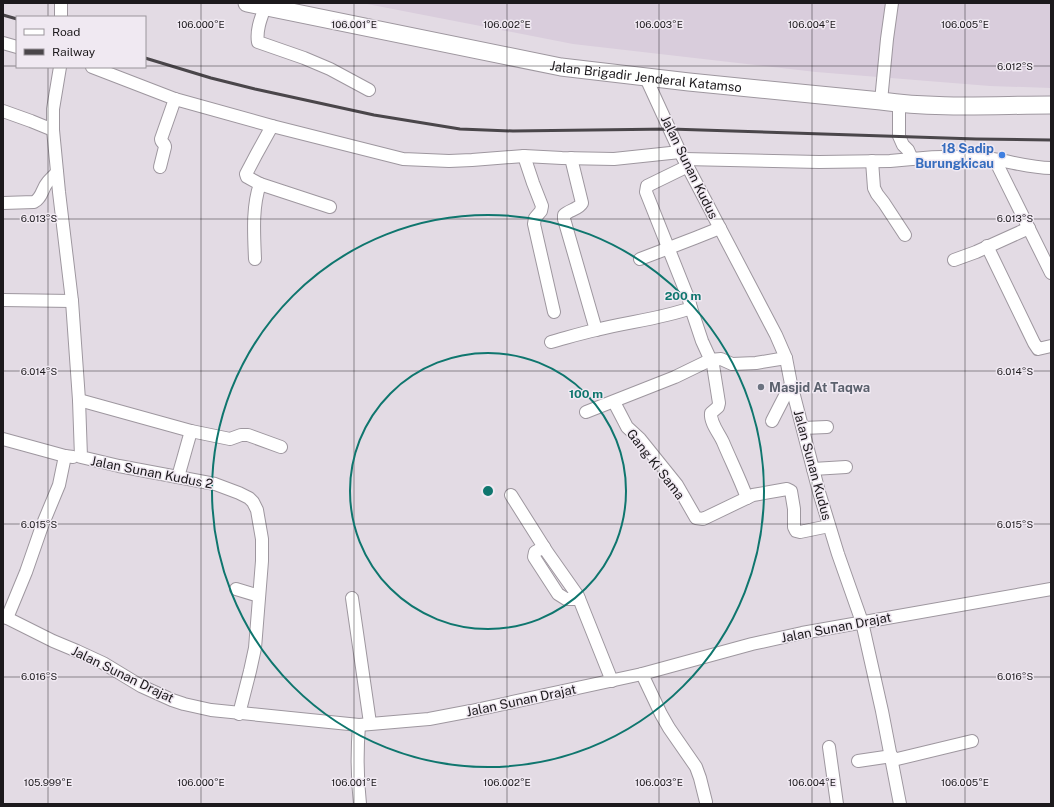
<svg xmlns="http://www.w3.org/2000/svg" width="1054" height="807" font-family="'Public Sans',sans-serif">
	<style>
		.built { fill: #d9cddc }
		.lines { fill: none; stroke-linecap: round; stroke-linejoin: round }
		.minor-casing { stroke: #9e979f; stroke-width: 14 }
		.highway-casing { stroke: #9e979f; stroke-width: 19 }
		.minor { stroke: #fff; stroke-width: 12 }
		.highway { stroke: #fff; stroke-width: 17 }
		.rail { stroke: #4a464a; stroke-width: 3 }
		.ticks { fill: none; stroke: #1c191c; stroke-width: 1; stroke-opacity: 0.45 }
		.ring { fill: none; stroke: #0f766e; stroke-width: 2 }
		.shop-dot { fill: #3f7fe0; stroke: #f0e9f2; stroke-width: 1.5 }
		.worship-dot { fill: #6b7280; stroke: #f0e9f2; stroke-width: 1.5 }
		.labels { text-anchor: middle; stroke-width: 3; stroke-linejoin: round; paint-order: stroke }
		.street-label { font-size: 13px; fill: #1c191c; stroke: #f0e9f2 }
		.shop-label { font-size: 13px; font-weight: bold; fill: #366cbe; stroke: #f0e9f2; text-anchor: end }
		.worship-label { font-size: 13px; font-weight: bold; fill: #5b616d; stroke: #f0e9f2; text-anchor: start }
		.ticks-label { font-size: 10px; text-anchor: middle; fill: #1c191c; stroke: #f0e9f2; stroke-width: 3; stroke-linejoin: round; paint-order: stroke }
		.centre { fill: #0f766e; stroke: #f0e9f2; stroke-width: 2 }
		.ring-label { font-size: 12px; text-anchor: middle; font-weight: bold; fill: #0f766e; stroke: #f0e9f2; stroke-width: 3; stroke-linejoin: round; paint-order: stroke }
	</style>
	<rect width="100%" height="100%" fill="#e3dbe4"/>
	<path class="built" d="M362 3H1051V88L990 86 816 72 573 44Z"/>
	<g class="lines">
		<defs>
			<g id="minor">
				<path d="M265 7C261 18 256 30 258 42L304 58 330 69 369 90"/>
				<path d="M61 17V3"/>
				<path d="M3 43 17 47"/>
				<path d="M60 67 53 109V130L59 192 72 301 79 400 81 457 119 466 215 484 239 493 249 498 253 502 257 510 262 539V561L255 648 250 671 239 714"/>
				<path d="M92 67 175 99 272 126 403 159 449 161 472 160 524 156 562 158 614 159 680 152"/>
				<path d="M646 78 680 152 776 335 786 358 791 384 819 492 838 554 862 622 882 711 900 804"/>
				<path d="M881 101 887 39 892 3"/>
				<path d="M899 104V136L903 145 908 150 912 159C939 156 966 156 993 159 1013 162 1031 168 1051 168"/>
				<path d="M3 111 31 121 53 130"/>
				<path d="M524 156 533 183 542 206 541 211 535 218 534 224 554 312"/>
				<path d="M571 158 582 203C579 209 569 210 564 215V219L596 330"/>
				<path d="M684 159 819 162 890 161 912 159"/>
				<path d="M995 160 1051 273"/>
				<path d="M872 161 874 188 877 194 884 203 905 235"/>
				<path d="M160 167 165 147C165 143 161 143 161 139L175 99"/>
				<path d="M260 184 330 207"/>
				<path d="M3 203 34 202C42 198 42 189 47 183 50 179 54 176 57 172"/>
				<path d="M987 246 1034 343 1038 349 1051 346"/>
				<path d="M255 259C254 234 252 207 260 184L249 178 247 177 246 174 256 155 272 126"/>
				<path d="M640 259 695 238 720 228"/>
				<path d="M954 260 976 252 1029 228"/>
				<path d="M3 300 72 301"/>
				<path d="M691 308 702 341 713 365 719 403 718 407 711 413C710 423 719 433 723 442 731 461 740 479 747 498"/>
				<path d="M551 342C566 338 581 333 596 330 627 322 660 319 691 308L689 300 646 192 647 186 688 166"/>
				<path d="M79 400 191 431 230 439 241 435H248L281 447"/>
				<path d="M614 402 627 427 640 439 677 485 696 518 703 519 753 495 787 489 791 491 794 509V527L796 531 800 532 829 526"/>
				<path d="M586 412 675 377 710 360 721 359 732 364 756 363 786 358"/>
				<path d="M772 421 791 384"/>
				<path d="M803 428 827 427"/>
				<path d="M3 439 65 456 73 457"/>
				<path d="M813 469 846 467"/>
				<path d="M178 477 191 431"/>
				<path d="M511 495 547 552 578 596 612 681"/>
				<path d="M544 547 535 552 534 557 558 594 566 599H579"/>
				<path d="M236 589 259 596"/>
				<path d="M352 598 370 723"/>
				<path d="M3 616 53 641 77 651 103 663 141 686 172 700 184 704 211 710 359 725 429 719 471 711 642 674 752 644 802 633 1051 589"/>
				<path d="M7 618 26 572 42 526 59 485 65 456"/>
				<path d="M642 674 661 714 669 728 696 767 700 778 706 802"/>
				<path d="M359 725C357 751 357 777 360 804"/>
				<path d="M829 747 837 804"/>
				<path d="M893 760 972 741"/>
				<path d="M858 761 892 756"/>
			</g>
			<g id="highway">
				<path id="s1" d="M247 3 561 67 689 82 881 101C937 109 995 105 1051 105"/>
			</g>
		</defs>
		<use href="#minor" class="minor-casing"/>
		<use href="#highway" class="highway-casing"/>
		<use href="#minor" class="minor"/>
		<use href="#highway" class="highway"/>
		<g class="rail">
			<path d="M3 15 17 19"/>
			<path d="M145 58 211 78 255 89 374 115 460 129 513 131 670 129 976 139 1051 140"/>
		</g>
	</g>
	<path class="ticks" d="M48 3V17M201 3V804M354 3V804M507 3V804M659 3V804M812 3V804M965 3V804M3 66H17M145 66H1051M48 67V804M3 219H1051M3 371H1051M3 524H1051M3 677H1051"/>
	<g class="ring">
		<circle cx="488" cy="491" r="138"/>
		<circle cx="488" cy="491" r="276"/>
	</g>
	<circle class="shop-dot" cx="1002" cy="155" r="4"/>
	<circle class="worship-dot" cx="761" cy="387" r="4"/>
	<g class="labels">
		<g class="street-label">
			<text dy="5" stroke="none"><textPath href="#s1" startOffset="406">Jalan Brigadir Jenderal Katamso</textPath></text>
			<text transform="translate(690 167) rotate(64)" y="5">Jalan Sunan Kudus</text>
			<text transform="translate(656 464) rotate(52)" y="5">Gang Ki Sama</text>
			<text transform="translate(813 465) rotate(75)" y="5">Jalan Sunan Kudus</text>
			<text transform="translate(152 472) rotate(11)" y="5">Jalan Sunan Kudus 2</text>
			<text transform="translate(836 627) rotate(-11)" y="5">Jalan Sunan Drajat</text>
			<text transform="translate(123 674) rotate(26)" y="5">Jalan Sunan Drajat</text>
			<text transform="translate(521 700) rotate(-12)" y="5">Jalan Sunan Drajat</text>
		</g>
		<g class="shop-label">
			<text x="994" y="153">18 Sadip<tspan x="994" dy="15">Burungkicau</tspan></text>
		</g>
		<g class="worship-label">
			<text x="769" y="392">Masjid At Taqwa</text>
		</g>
	</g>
	<g class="ticks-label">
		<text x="201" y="28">106.000°E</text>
		<text x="354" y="28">106.001°E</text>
		<text x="507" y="28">106.002°E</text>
		<text x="659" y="28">106.003°E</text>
		<text x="812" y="28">106.004°E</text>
		<text x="965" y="28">106.005°E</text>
		<text x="1015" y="70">6.012°S</text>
		<text x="39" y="222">6.013°S</text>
		<text x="1015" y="222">6.013°S</text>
		<text x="39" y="375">6.014°S</text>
		<text x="1015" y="375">6.014°S</text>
		<text x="39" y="528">6.015°S</text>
		<text x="1015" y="528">6.015°S</text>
		<text x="39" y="680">6.016°S</text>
		<text x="1015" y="680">6.016°S</text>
		<text x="48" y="786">105.999°E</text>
		<text x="201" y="786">106.000°E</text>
		<text x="354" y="786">106.001°E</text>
		<text x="507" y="786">106.002°E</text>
		<text x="659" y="786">106.003°E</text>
		<text x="812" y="786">106.004°E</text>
		<text x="965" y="786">106.005°E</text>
	</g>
	<circle cx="488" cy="491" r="6" class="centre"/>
	<g class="ring-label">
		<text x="683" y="300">200 m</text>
		<text x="586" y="398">100 m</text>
	</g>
	<rect width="1054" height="807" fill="none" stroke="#1c191c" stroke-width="8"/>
	<rect x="16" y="16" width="130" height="52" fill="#f0e9f2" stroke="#9b969c"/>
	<rect x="24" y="29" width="20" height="6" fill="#ffffff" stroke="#9b969c"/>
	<text x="52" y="36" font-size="12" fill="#1c191c">Road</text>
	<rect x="24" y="49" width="20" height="6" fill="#4a464a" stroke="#9b969c"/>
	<text x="52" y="56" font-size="12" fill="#1c191c">Railway</text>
</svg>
